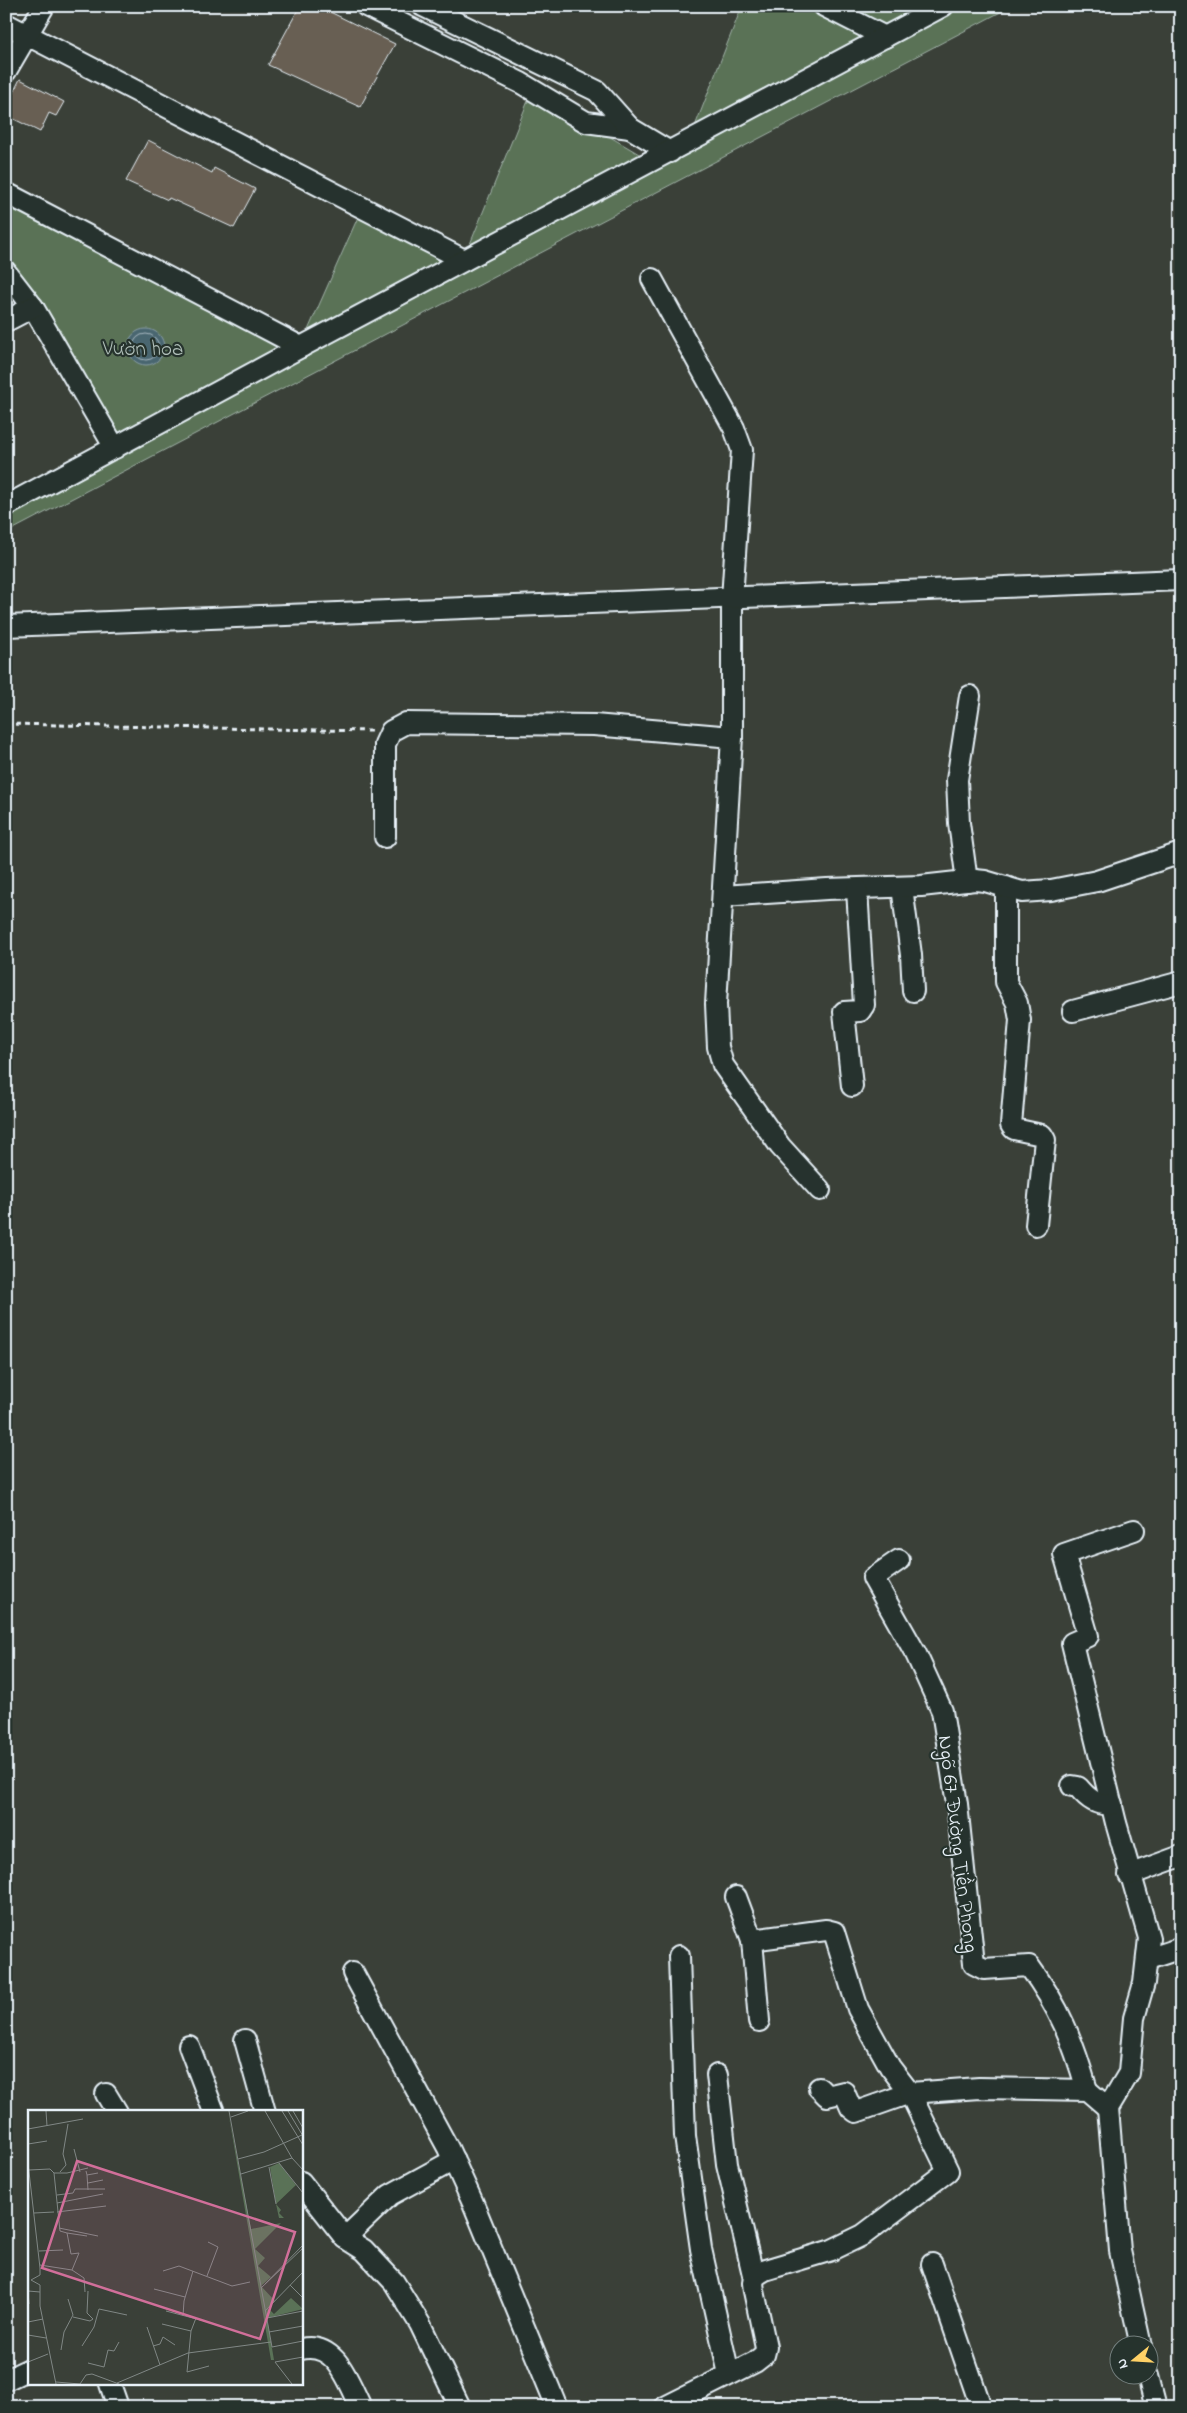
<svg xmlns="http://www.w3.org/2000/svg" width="1187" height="2413" font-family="'Indie Flower',sans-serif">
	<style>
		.green { fill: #5a7257; stroke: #a1b2a8 }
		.water { fill: #4a6670; stroke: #899ea6 }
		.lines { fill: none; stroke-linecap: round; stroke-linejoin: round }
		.shore { stroke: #a9b9c2; stroke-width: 1 }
		.building { fill: #685f52; stroke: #e8f1f8 }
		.minor-casing { stroke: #e8f1f8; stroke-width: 24 }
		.path { stroke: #e8f1f8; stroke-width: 3; stroke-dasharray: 5 4; stroke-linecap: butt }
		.minor { stroke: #26332d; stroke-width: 20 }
		.labels { text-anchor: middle; stroke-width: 4.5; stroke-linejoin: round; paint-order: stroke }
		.park-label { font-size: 21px; fill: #afbeb8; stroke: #26332d }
		.street-label { font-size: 21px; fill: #e8f1f8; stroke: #26332d }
		.inset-road { fill: none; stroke: #808785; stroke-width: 1 }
		.view { fill: #d16f9a; fill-opacity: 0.15; stroke: #d16f9a; stroke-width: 2.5 }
		.inset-edge { fill: none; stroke: #e8f1f8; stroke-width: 2.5 }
	</style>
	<rect width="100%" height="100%" fill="#3a4038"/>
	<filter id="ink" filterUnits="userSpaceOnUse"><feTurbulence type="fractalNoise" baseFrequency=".02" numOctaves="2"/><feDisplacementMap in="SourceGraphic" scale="10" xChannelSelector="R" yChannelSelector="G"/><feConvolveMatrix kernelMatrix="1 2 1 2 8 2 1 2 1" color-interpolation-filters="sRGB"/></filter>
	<g filter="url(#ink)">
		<g class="green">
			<path d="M742 6H821L881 37 690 139Z"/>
			<path d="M859 6H941L886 35 853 19Z"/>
			<path d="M948 6H1012L6 533V506Z"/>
			<path d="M532 91 651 161 464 259Z"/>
			<path d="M6 193 300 347 115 448 6 271Z"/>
			<path d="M362 208 462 260 301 346Z"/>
		</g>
		<circle class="water" cx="146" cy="347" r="18"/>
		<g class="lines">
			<circle class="shore" cx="146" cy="347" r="13"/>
		</g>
		<g class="building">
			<path d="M300 6H318L395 44 360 107 268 65Z"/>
			<path d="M20 79 64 102 56 116 49 113 40 132 6 115V107Z"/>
			<path d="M148 140 212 173 214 168 255 189 234 228 169 198 168 200 126 181Z"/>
		</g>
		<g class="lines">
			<defs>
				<g id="minor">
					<path d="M366 6 521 83 586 122 630 128"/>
					<path d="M423 6 597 91 630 128 670 152"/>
					<path d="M824 6 885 37"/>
					<path d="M6 24 464 260"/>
					<path d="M6 71 44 6"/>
					<path d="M6 193 301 347"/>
					<path d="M6 272 33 307 115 448"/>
					<path d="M652 279 734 428 742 450 732 599V737L716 1004 718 1047 723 1065 780 1146 820 1190"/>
					<path d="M6 321 33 307"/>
					<path d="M6 506 301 347 943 6"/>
					<path d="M6 626 1181 580"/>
					<path d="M385 837V744L391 731 406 723 594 725 732 737"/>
					<path d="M967 881 959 823 957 780 970 696"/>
					<path d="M902 887 911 955 913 991"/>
					<path d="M1006 887V982L1017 1003 1020 1020 1011 1125 1014 1129 1042 1135 1045 1140 1036 1225"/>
					<path d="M723 896 827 889 921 886 975 880 985 881 1022 892 1051 890 1097 881 1181 853"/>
					<path d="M1073 1011 1181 982"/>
					<path d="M852 1086 844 1012 860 1011 864 1005 857 889"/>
					<path d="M1134 1530 1064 1554 1088 1636 1072 1643 1116 1823 1149 1938 1144 1983 1134 2018 1129 2073 1108 2108 1120 2251 1141 2346"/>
					<path d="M899 1560 873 1578 916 1654 942 1711 957 1804 974 1964 984 1969 1029 1966C1060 2008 1073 2041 1087 2090"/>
					<path d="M1072 1786 1078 1787C1088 1799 1097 1806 1112 1804"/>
					<path d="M1129 1875 1181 1856"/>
					<path d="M736 1897 752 1940"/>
					<path d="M679 1956 685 2136 701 2249 729 2374"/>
					<path d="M1148 1959 1181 1948"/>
					<path d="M353 1973 448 2148 473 2203 557 2407"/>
					<path d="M759 2021 752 1940 826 1930 834 1932 858 2009 890 2067 910 2093 856 2112 851 2108 844 2092 827 2096 819 2088"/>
					<path d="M245 2040 265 2112"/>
					<path d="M189 2046 214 2112"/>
					<path d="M717 2075 727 2164 754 2279"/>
					<path d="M106 2094 117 2112"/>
					<path d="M301 2182 345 2238 364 2250 394 2282 420 2324 460 2407"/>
					<path d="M345 2238 390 2195 454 2160"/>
					<path d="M932 2264 981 2407"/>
					<path d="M301 2349C336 2341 348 2381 361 2407"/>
					<path d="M1148 2376 1156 2407"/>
					<path d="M6 2380 29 2369"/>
					<path d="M110 2384 118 2407"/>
					<path d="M665 2407 755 2362 764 2355 766 2347 754 2291 753 2283 755 2276 765 2270 832 2250 863 2235 948 2171 910 2093 979 2088 1087 2090 1108 2108"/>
				</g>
			</defs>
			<use href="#minor" class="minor-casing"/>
			<path class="path" d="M6 724 371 731"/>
			<use href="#minor" class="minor"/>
		</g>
	</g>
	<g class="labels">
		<g class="park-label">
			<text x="143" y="355">Vườn hoa</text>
		</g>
		<g class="street-label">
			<text transform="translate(959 1844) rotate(83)" y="7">Ngõ 67 Đường Tiền Phong</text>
		</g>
	</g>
	<g transform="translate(28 2110)">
		<rect width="275" height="275" fill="#3a4038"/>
		<path d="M200 1 223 119 253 113 227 139 237 148 230 156 243 167 233 176 247 191 240 198 246 204 263 188 275 199 239 208 246 250H243ZM251 53 268 75 248 94 253 100 251 103 256 108H251L248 94 242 57Z" fill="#5a7257"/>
		<path class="inset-road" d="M18 1 19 16M201 1 244 237 275 231M237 1 264 48 275 60M254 1 275 35M260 1 275 26M265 1 275 18M203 7 220 1M0 19 55 9M0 34 19 31M46 39 52 62M210 49 236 42 274 25M0 53 12 158V165L3 170 12 175V196L28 274M251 53 275 83M241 57 248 94M1 60 22 59 26 63H39L60 58M58 61 59 65 70 63M32 62 38 55 35 44 40 14M26 63 32 121 39 123 43 144 51 143 44 160M213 64 264 48M59 65 60 80M60 73 75 70M29 85 45 83 47 79H77M29 93 75 84M29 102 78 96M6 103 26 102M31 118 70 126M39 123 59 126M11 141 35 140M12 155 44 160 56 168 57 182M135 161 151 156 204 176 222 172M179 166 190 137 180 132M237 174 275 135M262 175 275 188M233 178 275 138M126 179 157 187M1 194 0 181 12 182M138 201 180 212M237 201 275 162M155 206 156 191 165 161M45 207 62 211 65 209 59 203 60 181M168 208 163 221 159 262 181 256M239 208 275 201M0 212 15 209M134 214 163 221M119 217 132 255M241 222 275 216M0 225 18 228M54 236 66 217 71 199 99 205M125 236 132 234 135 227 147 235M33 240 36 222 45 205 40 189M0 252 20 244M60 253 76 257 80 240 86 241 91 232M28 272 52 274 58 265 64 264 91 274M89 273 160 243 243 232M264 274 247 252 275 247"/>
		<path class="view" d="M49 51 267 122 232 229 14 158Z"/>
		<rect width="275" height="275" class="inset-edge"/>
	</g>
	<rect width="1187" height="2413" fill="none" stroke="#26332d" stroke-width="25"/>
	<rect x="12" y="12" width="1162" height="2388" fill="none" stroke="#e8f1f8" stroke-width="2" filter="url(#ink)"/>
	<g transform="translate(1134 2360) rotate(252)"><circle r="24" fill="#26332d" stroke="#747f7e"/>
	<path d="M0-4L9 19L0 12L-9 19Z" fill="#ffd166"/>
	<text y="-8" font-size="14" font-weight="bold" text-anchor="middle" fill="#e8f1f8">N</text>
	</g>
</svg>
